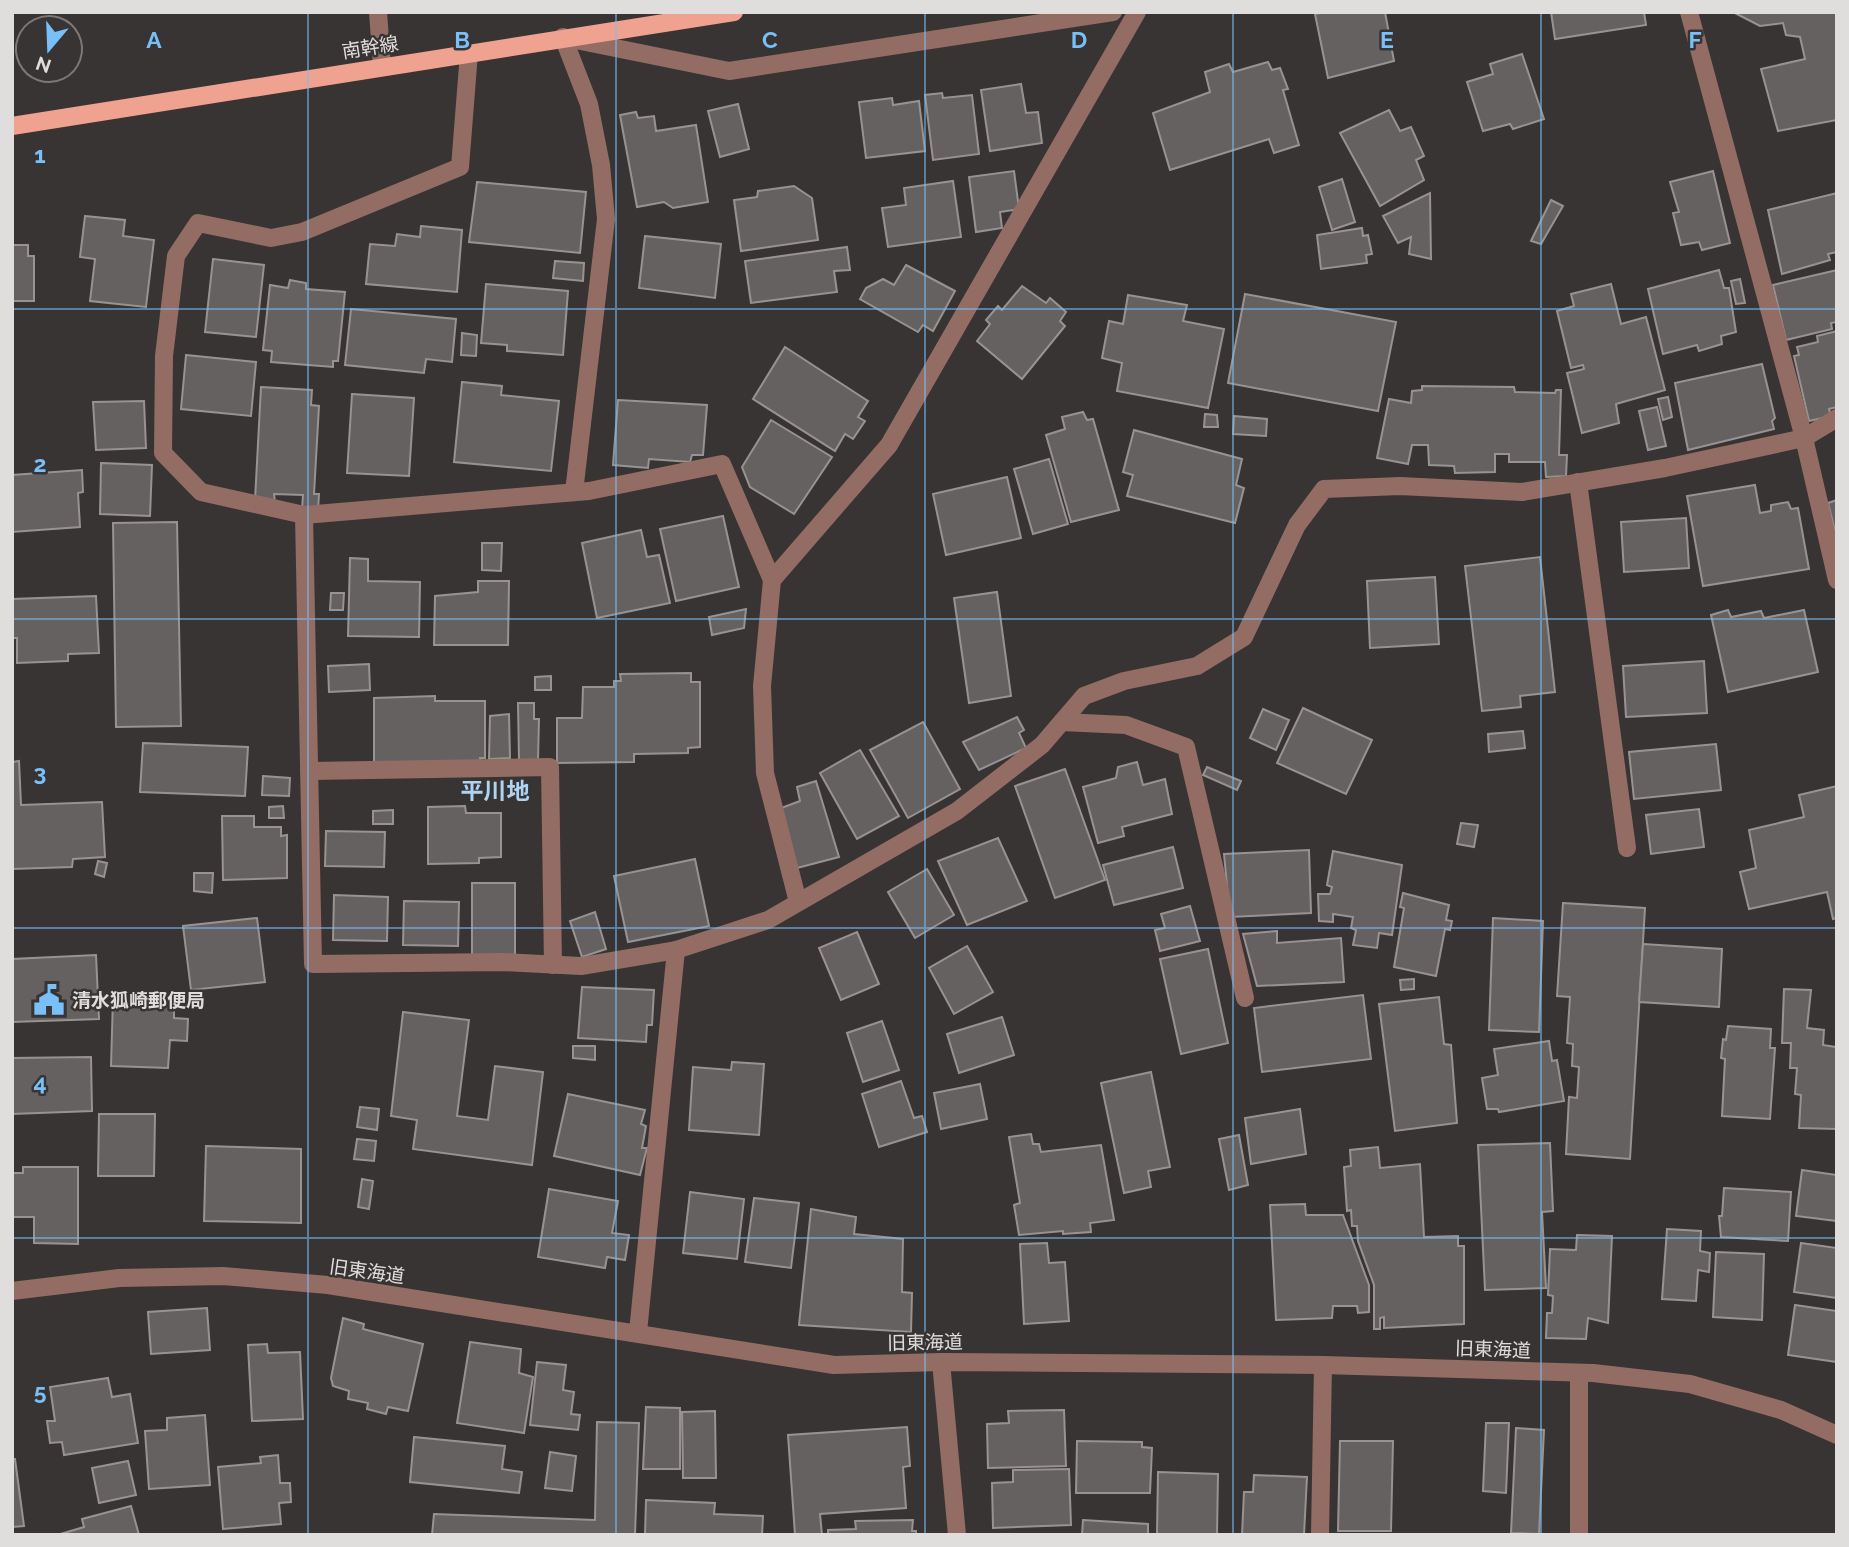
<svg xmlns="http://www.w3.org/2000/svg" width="1849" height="1547" font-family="Raleway,'Noto Sans JP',sans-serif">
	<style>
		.building { fill: #656160; stroke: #989392; stroke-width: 2 }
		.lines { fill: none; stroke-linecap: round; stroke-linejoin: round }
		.minor { stroke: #936d63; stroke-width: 18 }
		.major { stroke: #efa28f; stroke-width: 18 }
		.grid { fill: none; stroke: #79bff8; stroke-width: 2; stroke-opacity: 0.55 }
		.labels { text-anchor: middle; stroke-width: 5; stroke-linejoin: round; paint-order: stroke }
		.street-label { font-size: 19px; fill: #e0dddd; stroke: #383433 }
		.poi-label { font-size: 19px; font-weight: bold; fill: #e0dddd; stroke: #383433; text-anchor: start }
		.quarter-label { font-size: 23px; font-weight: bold; fill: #aed4f4; stroke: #383433 }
		.grid-label { font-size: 23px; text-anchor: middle; font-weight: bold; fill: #79bff8; stroke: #383433; stroke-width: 5; stroke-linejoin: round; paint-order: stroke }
	</style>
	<rect width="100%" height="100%" fill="#383433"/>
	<g class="building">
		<path d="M1325 12H1385L1394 61 1328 78 1315 14Z"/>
		<path d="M1551 12H1644L1646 25 1555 39Z"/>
		<path d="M1733 12H1837V120L1778 131 1761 69 1805 59 1800 37 1786 35 1783 23 1760 26Z"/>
		<path d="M1522 54 1544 119 1513 129 1510 124 1483 131 1467 82 1493 74 1490 64Z"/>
		<path d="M1268 62 1272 70 1280 68 1288 89 1283 90 1299 145 1274 153 1269 139 1170 170 1153 113 1210 92 1205 72 1229 64 1233 72Z"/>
		<path d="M1021 84 1026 113 1038 112 1042 143 990 151 981 90Z"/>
		<path d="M942 93 943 98 972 95 979 154 933 160 925 95Z"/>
		<path d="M892 98 893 105 919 101 925 151 866 158 859 102Z"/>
		<path d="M738 104 749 149 720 157 708 111Z"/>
		<path d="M1389 110 1400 131 1411 127 1424 156 1416 160 1424 180 1380 206 1340 133Z"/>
		<path d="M636 112 638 118 654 116 656 131 696 125 708 202 673 208 664 202 637 207 620 115Z"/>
		<path d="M1014 171 1019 209 1000 212 1002 228 976 232 969 177Z"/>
		<path d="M1713 171 1730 243 1702 250 1699 242 1681 245 1673 213 1679 212 1670 182Z"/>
		<path d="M1342 179 1355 222 1332 230 1319 187Z"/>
		<path d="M953 181 961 237 888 247 882 208 906 205 904 188Z"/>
		<path d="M477 182 586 192 580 253 469 242Z"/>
		<path d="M794 186 812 198 818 240 741 251 734 200 757 197 758 191Z"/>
		<path d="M1430 193 1431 259 1409 254 1411 237 1398 243 1383 216Z"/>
		<path d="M1837 193V252L1828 254 1830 260 1782 274 1768 210Z"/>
		<path d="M1551 200 1563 206 1541 244 1531 241Z"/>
		<path d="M85 216 125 220 123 236 154 240 146 307 90 301 95 259 80 257Z"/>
		<path d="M421 226 462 230 457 292 366 284 370 244 395 246 397 234 420 237Z"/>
		<path d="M1362 228 1363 236 1368 235 1372 254 1366 255 1367 263 1321 269 1317 235Z"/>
		<path d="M645 236 721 244 715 298 639 288Z"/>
		<path d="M12 245H28V256H34V301H12Z"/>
		<path d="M847 247 850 270 834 271 837 292 751 303 745 261Z"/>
		<path d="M213 259 264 265 256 337 205 332Z"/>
		<path d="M555 261 584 263 583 281 553 278Z"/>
		<path d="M906 265 955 291 933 331 923 325 918 332 860 299 866 288 883 279 894 285Z"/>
		<path d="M1719 270 1724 288H1729L1736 332 1721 336 1722 344 1699 351 1697 345 1663 354 1648 289Z"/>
		<path d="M1837 270V322L1831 323 1832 329 1786 340 1773 285Z"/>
		<path d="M1740 279 1745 303 1736 304 1731 281Z"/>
		<path d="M290 280 306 283V289L345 292 338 361H333V367L271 362 272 351 263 350 270 285 288 288Z"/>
		<path d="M486 284 568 291 563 355 507 351V345L481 343Z"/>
		<path d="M1611 284 1621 324 1646 317 1665 390 1616 404 1619 423 1582 433 1567 373 1584 369 1583 365 1571 368 1557 311 1574 306 1571 294Z"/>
		<path d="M1022 286 1046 303 1050 298 1066 312 1060 321 1065 326 1022 379 977 341 990 324 986 320 998 306 1002 310Z"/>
		<path d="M1245 294 1396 322 1378 411 1228 383Z"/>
		<path d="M1128 295 1187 305 1183 321 1224 329 1208 408 1117 391 1122 363 1102 358 1109 321 1123 324Z"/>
		<path d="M351 309 456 319 452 362 426 359 424 373 345 365Z"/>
		<path d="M1837 331V407L1829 409 1831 416 1809 421 1794 356 1799 355 1797 347 1818 342 1817 336Z"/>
		<path d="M462 333 477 335 476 356 461 355Z"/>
		<path d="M785 347 868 401 858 417 865 421 853 439 845 434 835 451 753 399Z"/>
		<path d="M186 355 256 362 251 416 181 409Z"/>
		<path d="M1762 364 1775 418 1772 421 1774 429 1688 450 1675 383Z"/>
		<path d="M462 382 502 386 501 395 559 401 551 471 454 462Z"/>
		<path d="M1422 386 1514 387 1515 392 1555 393 1556 390H1561L1559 455H1567L1566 476 1546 477 1545 462H1509V454H1495V472L1455 473 1454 466 1429 465 1428 445H1412L1408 464 1377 458 1389 399 1411 403 1412 391 1422 390Z"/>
		<path d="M261 387 312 390 311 405 319 406 314 494H319L318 510 302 509 303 495 274 494 275 502 255 500Z"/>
		<path d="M352 394 414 398 409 476 347 473Z"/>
		<path d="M1668 397 1672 417 1663 420 1658 399Z"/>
		<path d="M618 400 707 405 703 455H692L690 462 649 459 648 468 613 465Z"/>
		<path d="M144 401 146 448 96 450 93 402Z"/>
		<path d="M1657 407 1666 446 1648 450 1639 411Z"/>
		<path d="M1083 412 1087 420 1093 419 1119 510 1071 522 1046 435 1065 429 1062 417Z"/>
		<path d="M1205 414 1217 415 1218 427H1204Z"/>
		<path d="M1234 416 1267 419 1266 436 1233 434Z"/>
		<path d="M771 420 832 457 794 514 750 487 742 467Z"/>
		<path d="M1134 430 1242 459 1236 485 1244 488 1235 523 1127 496 1133 475 1123 472Z"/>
		<path d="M1049 459 1068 524 1033 534 1014 469Z"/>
		<path d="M101 463 152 465 150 516 100 514Z"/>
		<path d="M82 470 83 492 78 493 80 527 12 532V475Z"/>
		<path d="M1007 477 1021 538 946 555 933 494Z"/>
		<path d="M1755 485 1760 513 1771 511V505L1788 502 1791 509 1798 508 1809 569 1703 586 1687 496Z"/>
		<path d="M1837 500V539L1828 503Z"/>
		<path d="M723 516 739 587 676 601 660 529Z"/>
		<path d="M1686 518 1689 568 1624 572 1621 522Z"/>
		<path d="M177 522 181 726 116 727 113 523Z"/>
		<path d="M641 530 647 557 659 555 670 603 597 618 582 543Z"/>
		<path d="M482 543H502L501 571 482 570Z"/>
		<path d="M1540 557 1555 692 1520 696 1521 707 1482 711 1465 566Z"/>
		<path d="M350 558 368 559V581L420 582 419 637 348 636Z"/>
		<path d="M1435 577 1439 644 1370 648 1367 581Z"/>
		<path d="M478 581H509L508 645H434L435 596 478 592Z"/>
		<path d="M997 592 1011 696 969 703 954 598Z"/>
		<path d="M331 593H344L343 610H330Z"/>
		<path d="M96 596 99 653 68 654V661L17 663V638H12V599Z"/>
		<path d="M746 609 744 628 712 635 709 617Z"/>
		<path d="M1728 610 1731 617 1761 611 1764 618 1804 610 1818 672 1728 692 1711 615Z"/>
		<path d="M1704 661 1707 713 1626 717 1623 666Z"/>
		<path d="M369 664 370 690 329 692 328 666Z"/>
		<path d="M691 673V682H700V747L688 748V753L634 754V762L557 763V718H582L583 687H614V681H621L620 674Z"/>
		<path d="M551 676V690H535V677Z"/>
		<path d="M435 696V701H485V758H480L481 764 374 766V698Z"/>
		<path d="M518 703H534V719H539L538 760H519Z"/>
		<path d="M1303 708 1372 740 1346 794 1277 763Z"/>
		<path d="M1263 709 1289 720 1276 750 1250 738Z"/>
		<path d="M509 714 510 758 489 759 490 716Z"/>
		<path d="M1017 717 1024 730 1019 733 1026 748 979 770 963 742Z"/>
		<path d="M923 722 960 789 908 818 870 750Z"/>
		<path d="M1523 731 1525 748 1489 752 1488 734Z"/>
		<path d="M143 743 248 747 245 796 140 792Z"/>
		<path d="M1716 744 1721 790 1634 799 1629 752Z"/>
		<path d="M860 750 899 816 857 839 820 773Z"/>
		<path d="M19 761 21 805 102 802 105 857 73 859 72 867 12 869V762Z"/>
		<path d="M1137 762 1143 785 1165 779 1172 814 1122 827 1124 836 1098 843 1083 787 1116 778 1118 767Z"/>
		<path d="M1207 767 1241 781 1237 790 1203 775Z"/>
		<path d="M1065 769 1105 880 1055 898 1015 786Z"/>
		<path d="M263 776 290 778 289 796 262 795Z"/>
		<path d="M816 781 839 857 797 868 781 808 800 801 797 787Z"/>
		<path d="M1837 786V918L1833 919 1827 892 1749 909 1740 872 1756 868 1749 830 1804 817 1799 795Z"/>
		<path d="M283 806 284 818H269V807Z"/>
		<path d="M465 806 466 813H501V857L479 858V863L428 864V807Z"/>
		<path d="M1699 809 1704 847 1651 854 1646 815Z"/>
		<path d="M393 810V824H373V811Z"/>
		<path d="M222 816H254V827H281V836L287 835V878L223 880Z"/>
		<path d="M1461 823 1478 825 1474 847 1457 844Z"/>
		<path d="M326 831 385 832 384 867 325 866Z"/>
		<path d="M998 838 1027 901 967 925 938 861Z"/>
		<path d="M1173 847 1183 888 1114 905 1103 865Z"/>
		<path d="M1309 850 1311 913 1230 917 1224 854Z"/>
		<path d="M1333 851 1402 865 1392 935 1379 933 1377 948 1353 945 1356 930 1351 928 1353 917 1333 914V922L1319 921 1318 894H1330L1332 887 1327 885Z"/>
		<path d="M695 859 709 926 628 942 614 876Z"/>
		<path d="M98 861 107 863 104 877 95 874Z"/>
		<path d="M927 869 954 915 915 938 888 892Z"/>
		<path d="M194 873H213L212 893 194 891Z"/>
		<path d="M472 883H515V957L472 956Z"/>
		<path d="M1403 893 1449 905 1446 920 1452 921 1450 930 1445 929 1436 976 1394 967 1404 908 1400 907Z"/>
		<path d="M334 895 388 897 387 941 333 940Z"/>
		<path d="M404 901 459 902 458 946 403 945Z"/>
		<path d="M1563 903 1645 908 1630 1159 1566 1154 1569 1097 1577 1098 1579 1067 1572 1066 1573 1044 1567 1043 1570 997 1557 996Z"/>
		<path d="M1190 906 1200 941 1160 951 1155 930 1165 928 1161 914Z"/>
		<path d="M595 912 606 949 582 957 570 921Z"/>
		<path d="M257 918 265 982 191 990 183 926Z"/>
		<path d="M1493 918 1543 921 1539 1032 1489 1030Z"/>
		<path d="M1277 931V943L1341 938 1344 982 1257 986 1243 934Z"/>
		<path d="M857 932 879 984 841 1000 819 948Z"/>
		<path d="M1643 944 1722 949 1719 1007 1639 1002Z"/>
		<path d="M967 946 993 992 954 1014 929 968Z"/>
		<path d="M1208 949 1228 1043 1181 1054 1160 959Z"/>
		<path d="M96 955 99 1019 12 1022V959Z"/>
		<path d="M1414 979V989L1401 990 1400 980Z"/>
		<path d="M582 987 654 990 652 1025H647L646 1042 578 1038Z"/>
		<path d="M1784 989 1811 990 1807 1028 1824 1030 1823 1045 1836 1047 1837 1041V1129L1799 1128 1801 1095 1795 1094 1797 1068H1790L1791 1043H1782Z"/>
		<path d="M1363 995 1371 1059 1262 1072 1254 1008Z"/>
		<path d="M1439 997 1444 1044 1451 1045 1457 1123 1395 1131 1379 1004Z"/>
		<path d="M113 998 174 1001V1018L188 1019 187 1041 170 1040 168 1068 111 1066Z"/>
		<path d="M403 1012 469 1020 457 1116 488 1120 495 1066 543 1072 532 1165 413 1149 417 1120 391 1116Z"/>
		<path d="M1002 1017 1014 1055 959 1073 947 1034Z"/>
		<path d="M882 1021 899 1070 863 1082 847 1033Z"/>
		<path d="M1728 1026 1771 1029 1770 1048H1775L1770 1119 1722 1116 1725 1059 1721 1058 1723 1039 1726 1040Z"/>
		<path d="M1549 1041 1552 1061 1557 1060 1564 1101 1499 1112 1498 1109H1487L1482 1078 1498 1075 1494 1049Z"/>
		<path d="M573 1046H595V1060L573 1058Z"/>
		<path d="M91 1057 92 1111 12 1114V1058Z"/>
		<path d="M732 1062 764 1064 759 1135 689 1130 693 1067 731 1070Z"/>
		<path d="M1151 1072 1170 1167 1148 1171 1151 1187 1124 1193 1101 1083Z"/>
		<path d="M901 1081 914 1118 922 1116 927 1132 879 1147 862 1094Z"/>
		<path d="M980 1084 987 1119 941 1129 934 1093Z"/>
		<path d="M568 1094 645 1110 641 1124 646 1126 642 1148H647L640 1175 554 1156Z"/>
		<path d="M360 1107 379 1109 377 1130 357 1127Z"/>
		<path d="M1300 1109 1306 1154 1251 1164 1245 1118Z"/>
		<path d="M99 1114H155L154 1176H98Z"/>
		<path d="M1031 1134 1033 1144H1039L1041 1152 1101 1145 1114 1220 1090 1223 1091 1232 1063 1234V1231L1019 1235 1014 1205 1020 1203 1009 1137Z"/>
		<path d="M1239 1135 1248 1185 1229 1190 1219 1139Z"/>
		<path d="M357 1139 376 1141 374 1161 354 1159Z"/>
		<path d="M1550 1143 1553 1211 1542 1212 1546 1288 1485 1290 1478 1145Z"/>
		<path d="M206 1146 301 1149V1223L204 1221Z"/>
		<path d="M1378 1147 1380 1168 1420 1164 1424 1237 1458 1236V1246H1464V1324L1384 1328V1317L1380 1318V1329H1374V1285L1358 1241 1357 1226H1352L1351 1210 1347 1211 1344 1167 1351 1166 1350 1150Z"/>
		<path d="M23 1167H78V1244L34 1243V1217H12V1173H23Z"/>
		<path d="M1802 1170 1837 1175V1221L1796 1216Z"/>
		<path d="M362 1179 373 1181 369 1209 358 1207Z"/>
		<path d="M1724 1188 1791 1192 1788 1241 1721 1237 1719 1216H1722Z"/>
		<path d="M549 1189 618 1201 612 1233 629 1235 625 1260 607 1257 605 1268 538 1257Z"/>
		<path d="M690 1192 744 1199 737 1259 683 1253Z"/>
		<path d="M754 1198 799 1203 791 1268 745 1262Z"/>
		<path d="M1305 1204 1306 1215H1343L1369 1285V1312L1358 1313 1357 1306H1333L1332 1318 1276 1320 1270 1205Z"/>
		<path d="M811 1209 856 1217 854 1234 903 1239 902 1292 912 1293 911 1332 799 1325Z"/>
		<path d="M1667 1229 1701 1231 1700 1251 1710 1253 1709 1272 1698 1270 1696 1301 1662 1299Z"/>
		<path d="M1577 1235 1612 1236 1608 1323 1588 1318 1586 1339 1546 1338 1547 1313H1552L1553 1296 1548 1295 1550 1249 1576 1250Z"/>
		<path d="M1047 1243 1049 1263 1065 1262 1069 1321 1024 1324 1020 1244Z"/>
		<path d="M1801 1243 1837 1248V1298L1794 1292Z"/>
		<path d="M1716 1252 1764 1254 1762 1320 1713 1317Z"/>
		<path d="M1795 1305 1837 1311V1362L1788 1355Z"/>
		<path d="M207 1308 210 1350 151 1354 148 1312Z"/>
		<path d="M343 1318 364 1324 363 1329 423 1344 408 1411 388 1407 386 1414 367 1409 368 1403 348 1399 349 1391 333 1386 331 1378Z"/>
		<path d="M470 1342 521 1349 519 1373 533 1377 524 1433 457 1423Z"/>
		<path d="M267 1344 268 1353 300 1352 303 1419 252 1421 248 1345Z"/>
		<path d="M537 1362 566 1365 563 1390 574 1392 571 1414 580 1415 578 1430 530 1425Z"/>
		<path d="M108 1378 112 1397 130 1394 138 1443 64 1455 62 1442 50 1443 47 1421H55L50 1387Z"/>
		<path d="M646 1407 680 1408V1469H643Z"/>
		<path d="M1064 1410 1066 1466 988 1468 987 1424 1009 1423 1008 1411Z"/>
		<path d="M715 1411 716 1478H683L682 1412Z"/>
		<path d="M205 1415 210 1485 149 1489 145 1431 167 1430V1418Z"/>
		<path d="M597 1422 639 1423 635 1535H432L434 1514 595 1520Z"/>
		<path d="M1486 1423H1509L1506 1493 1483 1491Z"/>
		<path d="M907 1427 910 1466 903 1467 906 1508 820 1514 822 1535H795L788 1435Z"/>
		<path d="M1516 1428 1544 1430 1539 1534 1511 1533Z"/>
		<path d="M414 1437 505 1446 502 1469 522 1472 519 1493 410 1482Z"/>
		<path d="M1077 1441 1142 1442V1447L1152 1448 1150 1493H1076Z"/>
		<path d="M1340 1441H1393L1391 1531H1338Z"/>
		<path d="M550 1452 576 1456 572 1491 545 1488Z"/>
		<path d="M278 1455 280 1483H290L291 1502 279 1503 281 1524 223 1529 218 1467 261 1463 260 1457Z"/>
		<path d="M12 1459H15L24 1526 12 1527Z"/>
		<path d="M128 1461 136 1495 99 1503 92 1468Z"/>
		<path d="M1069 1469 1071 1525 993 1528 992 1483 1013 1482V1470Z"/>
		<path d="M1158 1472 1218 1474 1217 1535H1157Z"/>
		<path d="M1254 1475 1307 1477 1304 1535H1242L1244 1492H1253Z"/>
		<path d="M646 1500 715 1503 714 1514 763 1516 762 1535H645Z"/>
		<path d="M131 1506 139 1535H57L84 1527 82 1519Z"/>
		<path d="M913 1520 912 1531H916V1535H828V1530L856 1529 855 1521Z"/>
		<path d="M1083 1520 1148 1524V1535H1082Z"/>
	</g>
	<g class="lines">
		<g class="minor">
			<path d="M378 12 382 66"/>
			<path d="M1689 12 1804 438 1837 580"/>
			<path d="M563 37 589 104 601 165 606 219 574 492"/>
			<path d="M571 39 729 71 1113 12"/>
			<path d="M469 53 460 167 302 232 271 238 198 223 176 256 164 356 163 453 201 492 304 515 589 491 722 464 772 580"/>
			<path d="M1578 482 1627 848"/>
			<path d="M304 515 313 964 502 962 581 966 676 950 768 920 957 811 1042 745 1084 696 1124 681 1197 666 1244 637 1297 525 1324 489 1400 486 1522 492 1665 468 1804 438 1837 418"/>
			<path d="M1062 722 1126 725 1186 747 1245 998"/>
			<path d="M309 771 550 767 553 965"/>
			<path d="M798 902 765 773 762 686 772 580 889 445 1137 12"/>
			<path d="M12 1291 119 1278 223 1276 328 1285 834 1365 941 1362 1323 1365 1593 1373 1690 1384 1781 1410 1837 1435"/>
			<path d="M638 1332 676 950"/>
			<path d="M941 1362 957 1535"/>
			<path d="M1579 1373V1535"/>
			<path d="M1320 1535 1323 1365"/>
		</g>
		<path class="major" d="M12 126 734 12"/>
	</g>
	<path class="grid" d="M308 12V1535M616 12V1535M925 12V1535M1233 12V1535M1541 12V1535M12 309H1837M12 619H1837M12 928H1837M12 1238H1837"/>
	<defs>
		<symbol id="civic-bare" viewBox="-9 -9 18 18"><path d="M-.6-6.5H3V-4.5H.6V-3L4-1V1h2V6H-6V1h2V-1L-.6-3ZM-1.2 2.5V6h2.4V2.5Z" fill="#79bff8" stroke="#383433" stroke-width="2.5" paint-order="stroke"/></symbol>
	</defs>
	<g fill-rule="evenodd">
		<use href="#civic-bare" x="27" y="978" width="44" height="44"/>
	</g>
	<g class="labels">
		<g class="street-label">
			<text transform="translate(370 47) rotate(-9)" y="7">南幹線</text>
			<text transform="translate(367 1271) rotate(8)" y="7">旧東海道</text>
			<text transform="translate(925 1342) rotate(-1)" y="7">旧東海道</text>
			<text transform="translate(1493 1349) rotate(2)" y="7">旧東海道</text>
		</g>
		<g class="poi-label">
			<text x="72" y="1007">清水狐崎郵便局</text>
		</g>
		<g class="quarter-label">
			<text x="495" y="799">平川地</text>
		</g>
	</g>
	<g class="grid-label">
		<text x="154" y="48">A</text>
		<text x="462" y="48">B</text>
		<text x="770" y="48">C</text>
		<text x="1079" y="48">D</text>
		<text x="1387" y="48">E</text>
		<text x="1695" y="48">F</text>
		<text x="40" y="163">1</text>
		<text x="40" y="472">2</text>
		<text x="40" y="781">3</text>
		<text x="40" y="1091">4</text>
		<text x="40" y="1400">5</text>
	</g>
	<rect width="1849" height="1547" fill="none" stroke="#e0dddd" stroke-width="28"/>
	<g transform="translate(49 49) rotate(199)"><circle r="33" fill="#383433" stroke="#7b7877" stroke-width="2"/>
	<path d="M0-5L12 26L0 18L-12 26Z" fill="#79bff8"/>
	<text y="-10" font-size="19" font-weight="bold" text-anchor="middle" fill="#e0dddd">N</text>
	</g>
</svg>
